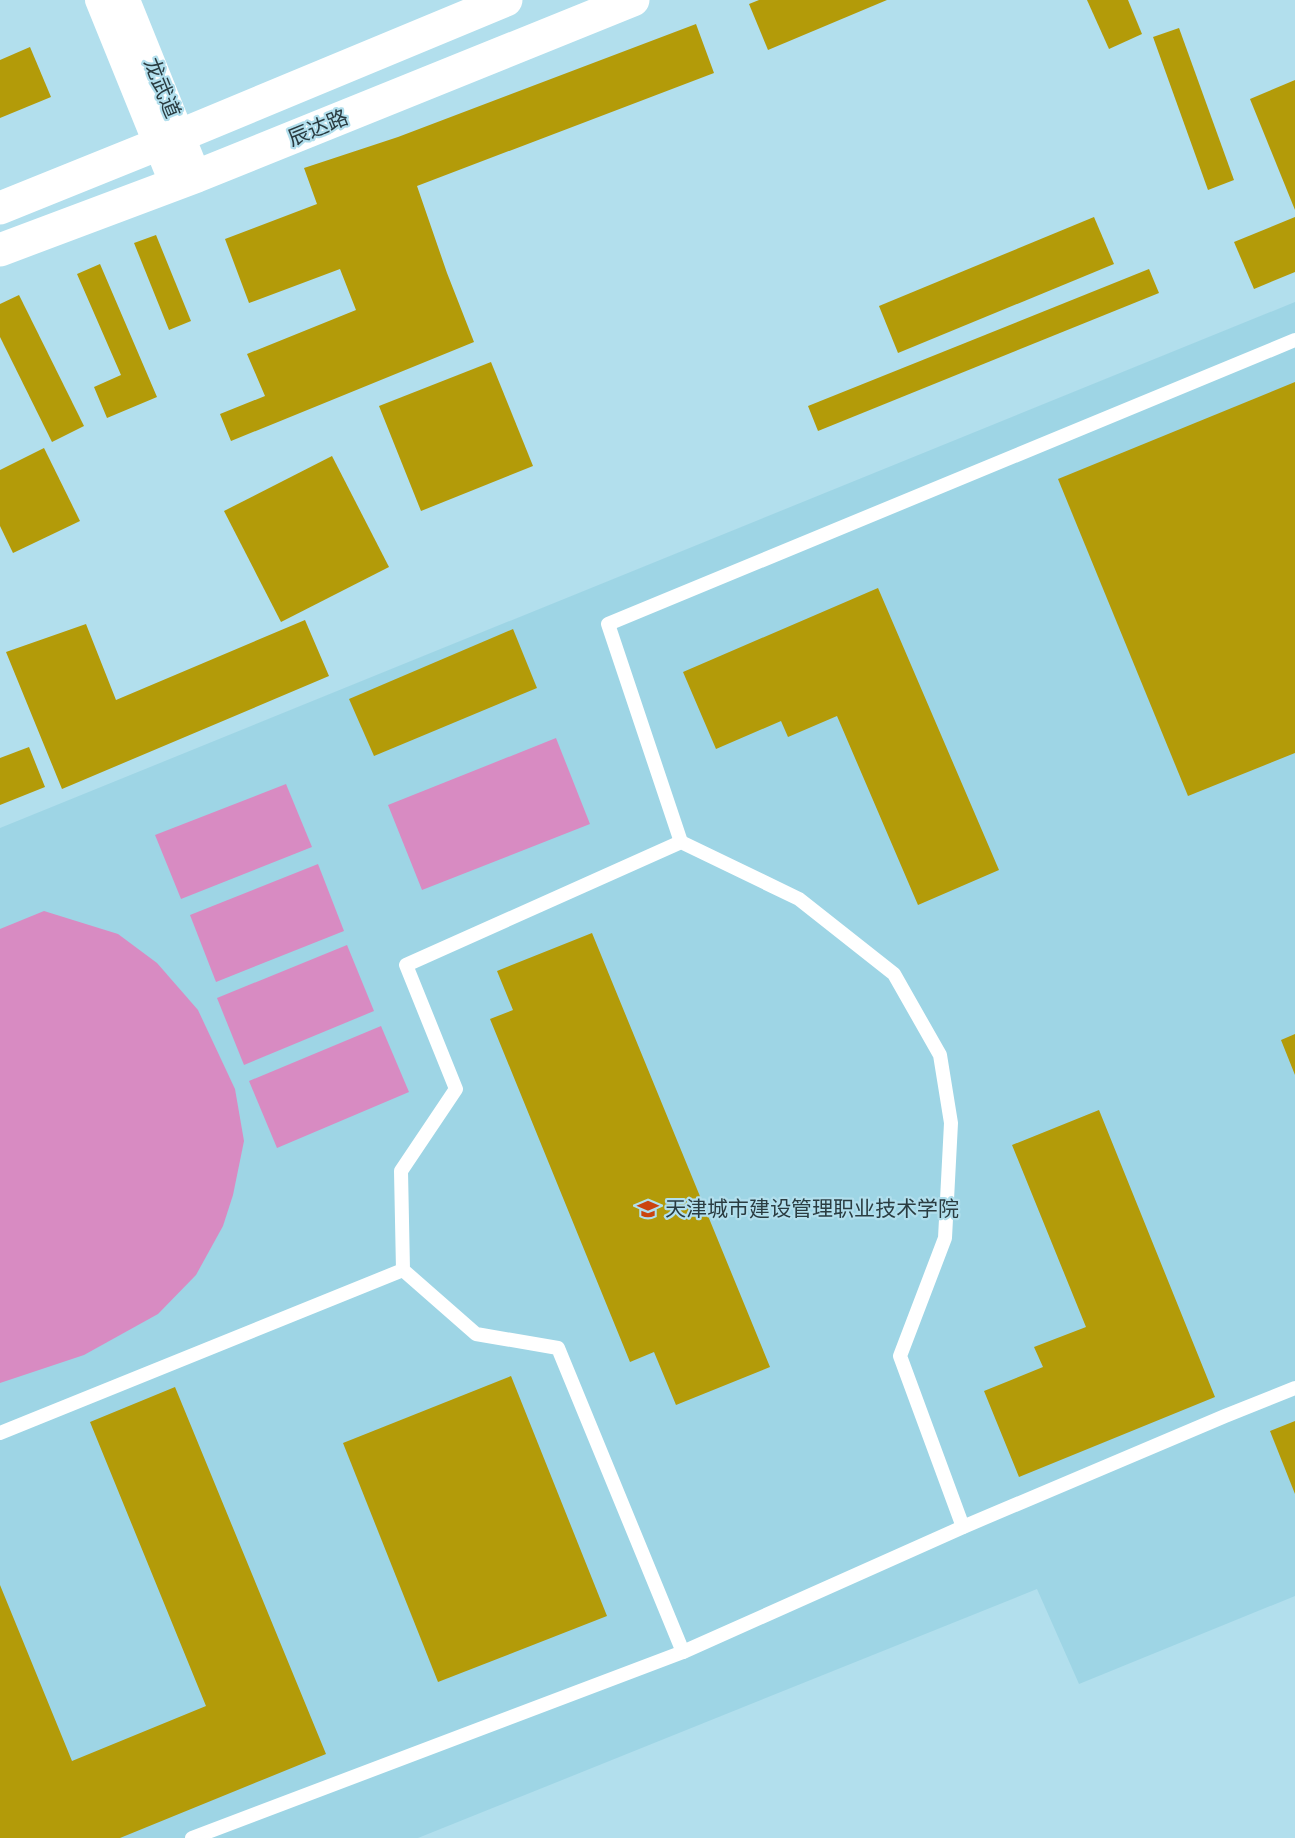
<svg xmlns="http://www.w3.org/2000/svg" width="1295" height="1838" font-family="Quicksand,'Noto Sans SC',sans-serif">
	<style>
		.built { fill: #9ed5e5 }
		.green { fill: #d88bc2 }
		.building { fill: #b39b09 }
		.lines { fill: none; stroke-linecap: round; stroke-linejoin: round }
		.service { stroke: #fff; stroke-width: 14 }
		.minor { stroke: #fff; stroke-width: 28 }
		.tertiary { stroke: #fff; stroke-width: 33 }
		.labels { text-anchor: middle; stroke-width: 4.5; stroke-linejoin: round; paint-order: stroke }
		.street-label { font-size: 21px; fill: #2a3c41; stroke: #b2dfed }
		.poi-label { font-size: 21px; fill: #2a3c41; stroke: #b2dfed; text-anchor: start }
	</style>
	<rect width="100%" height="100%" fill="#b2dfed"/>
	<path class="built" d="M1295 302V1596L1079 1684 1037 1589 418 1838H0V828Z"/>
	<g class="green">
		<path d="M556 738 590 824 422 890 388 805Z"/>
		<path d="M286 784 312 847 181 899 155 835Z"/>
		<path d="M318 864 344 931 216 982 190 915Z"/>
		<path d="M44 911 118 934 157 963 198 1010 235 1089 244 1141 233 1195 223 1226 196 1275 158 1314 84 1355 0 1383V929Z"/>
		<path d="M347 945 374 1011 244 1065 217 998Z"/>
		<path d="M381 1026 409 1092 277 1148 249 1081Z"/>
	</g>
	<g class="building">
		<path d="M759 0H887L768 50 749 4Z"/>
		<path d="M1087 0H1128L1142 34 1109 49Z"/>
		<path d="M696 24 714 73 417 186 447 273 474 342 231 441 220 414 265 396 247 354 356 310 340 269 249 303 225 239 317 204 304 168 398 137Z"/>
		<path d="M1179 28 1234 180 1208 190 1153 37Z"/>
		<path d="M30 47 51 97 0 118V60Z"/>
		<path d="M1295 80V210L1250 99Z"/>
		<path d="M1094 217 1114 264 898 353 879 306Z"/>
		<path d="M1295 217V272L1254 289 1234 242Z"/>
		<path d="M156 235 191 321 169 330 134 243Z"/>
		<path d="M100 264 157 397 107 418 94 387 121 375 77 274Z"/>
		<path d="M1149 269 1159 293 818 431 808 406Z"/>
		<path d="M19 295 84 426 52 442 0 337V304Z"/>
		<path d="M491 362 533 466 421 511 379 406Z"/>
		<path d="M1295 382V753L1188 796 1058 479Z"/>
		<path d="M44 448 80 521 13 553 0 526V470Z"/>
		<path d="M332 456 389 567 281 622 224 511Z"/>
		<path d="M878 588 999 870 918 905 837 716 788 737 781 721 716 749 683 672Z"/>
		<path d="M305 620 329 676 62 789 6 652 86 624 116 700Z"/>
		<path d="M513 629 537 688 374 756 349 699Z"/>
		<path d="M29 747 45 787 0 805V758Z"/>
		<path d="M592 933 770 1367 676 1405 654 1352 630 1362 490 1019 513 1010 497 971Z"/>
		<path d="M1295 1034V1075L1281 1040Z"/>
		<path d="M1099 1110 1215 1397 1019 1477 984 1391 1043 1367 1034 1347 1086 1327 1012 1145Z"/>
		<path d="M511 1376 607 1616 438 1682 343 1443Z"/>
		<path d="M175 1387 326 1754 120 1838H0V1585L72 1761 206 1706 90 1422Z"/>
		<path d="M1295 1421V1494L1270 1431Z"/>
	</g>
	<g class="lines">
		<g class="service">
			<path d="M681 842 608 624 1295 340"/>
			<path d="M0 1433 403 1270"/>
			<path d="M683 1652 558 1348 476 1334 403 1270 401 1171 456 1089 406 965 681 842 799 899 894 974 940 1055 951 1123 945 1238 900 1356 963 1527"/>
			<path d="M192 1838 683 1652 963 1527 1225 1416 1295 1388"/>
		</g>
		<g class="minor">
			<path d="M99 0 174 185"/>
			<path d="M126 0 197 176"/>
		</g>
		<g class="tertiary">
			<path d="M0 208 181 135 506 0"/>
			<path d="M0 250 197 176 633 0"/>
		</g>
	</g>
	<defs>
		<symbol id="university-bare" viewBox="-9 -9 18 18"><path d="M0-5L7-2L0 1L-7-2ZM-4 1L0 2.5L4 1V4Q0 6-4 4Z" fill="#cb440e" stroke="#b2dfed" stroke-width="2.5" paint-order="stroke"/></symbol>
	</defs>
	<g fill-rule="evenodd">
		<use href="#university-bare" x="633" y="1194" width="30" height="30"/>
	</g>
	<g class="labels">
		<g class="street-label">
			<text transform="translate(162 88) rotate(68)" y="7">龙武道</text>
			<text transform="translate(318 128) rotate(-22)" y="7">辰达路</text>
		</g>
		<g class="poi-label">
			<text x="665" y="1216">天津城市建设管理职业技术学院</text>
		</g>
	</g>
</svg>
